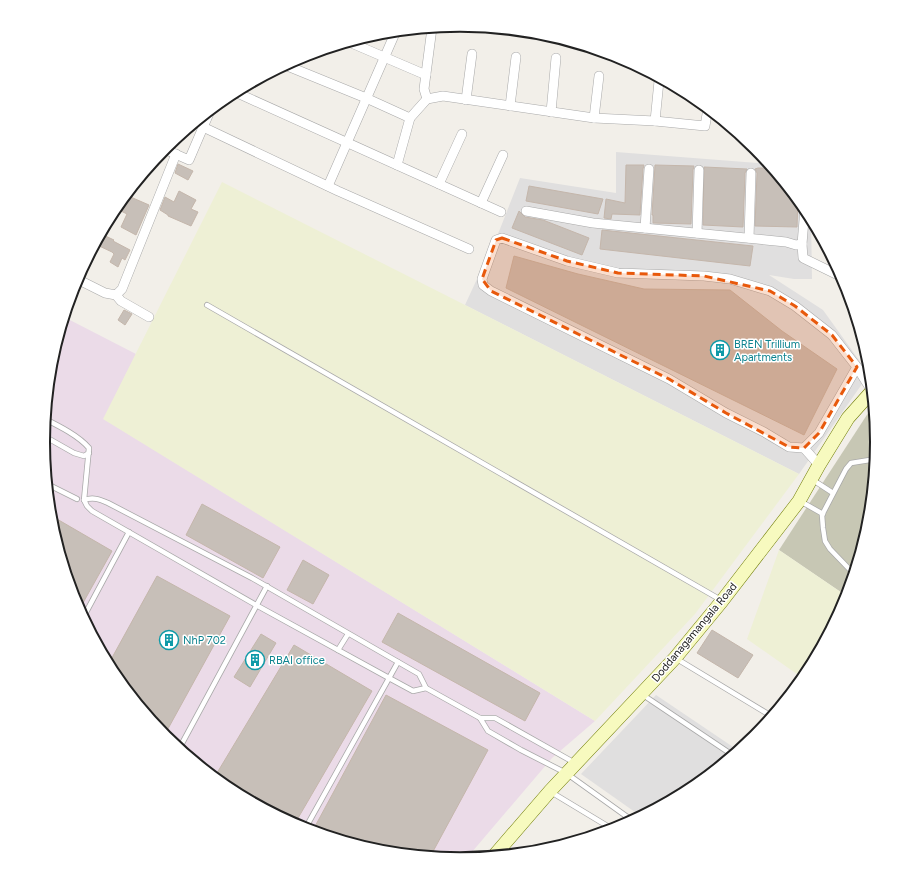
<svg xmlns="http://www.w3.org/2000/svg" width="921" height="885" font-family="Figtree,sans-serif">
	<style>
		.residential { fill: #e0dfdf }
		.industrial { fill: #ebdbe8 }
		.construction { fill: #c7c7b4 }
		.farmland { fill: #eef0d5 }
		.building { fill: #c7bfb8; stroke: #c4b6ab }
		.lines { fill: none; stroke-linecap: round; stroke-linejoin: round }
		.lane-casing { stroke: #a9a9a9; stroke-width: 6 }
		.street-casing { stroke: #a9a9a9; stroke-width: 10 }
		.secondary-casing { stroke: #707d05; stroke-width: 14 }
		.lane { stroke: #fff; stroke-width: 4.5 }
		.street { stroke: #fff; stroke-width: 9 }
		.secondary { stroke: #f7fabf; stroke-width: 13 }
		.marked { fill: #e8590c; fill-opacity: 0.2; stroke: #e8590c; stroke-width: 3; stroke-dasharray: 8 5; stroke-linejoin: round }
		.labels { text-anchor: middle; stroke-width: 3; stroke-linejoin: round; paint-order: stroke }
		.culture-label { font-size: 11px; fill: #0d838f; stroke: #fff; text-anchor: start }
		.street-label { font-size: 11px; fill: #222; stroke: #fff }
		.rim { fill: none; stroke: #222; stroke-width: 2 }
	</style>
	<rect width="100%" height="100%" fill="#f2efe9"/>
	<g class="residential">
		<path d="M616 152 770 164 808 211 811 217 812 279H794L769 275 823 310 869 374 799 474 465 305 500 229 520 178 616 193Z"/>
		<path d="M656 695 739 751 692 790 642 817 581 774Z"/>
	</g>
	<path class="industrial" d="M64 317 136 354 104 419 595 721 552 758 466 859 460 860 379 852 301 828 228 790 165 738 113 674 75 602 51 524 43 442 51 361Z"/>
	<path class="construction" d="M874 404 878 443 870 524 848 597 779 550Z"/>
	<g class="farmland">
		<path d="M222 182 799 474 695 614 595 721 103 419Z"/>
		<path d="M779 550 848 597 846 602 808 675 804 679 747 639Z"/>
	</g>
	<g class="building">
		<path d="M178 164 193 171 188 180 175 173Z"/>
		<path d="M626 165H644L643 169 640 215 612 214 611 219 604 218 606 199 625 203Z"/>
		<path d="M655 165 694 166 693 170 691 224 653 223V215H652Z"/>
		<path d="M704 167 747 169 745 173 743 227 703 225Z"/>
		<path d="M758 168H773L798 199 797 227 755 226 757 173 755 169Z"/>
		<path d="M529 186 603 199 598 214 526 201Z"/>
		<path d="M179 191 196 200 191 209 198 212 191 226 168 216V215L160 210 165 197 174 202Z"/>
		<path d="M126 195 149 205 136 235 121 227 127 214 115 208Z"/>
		<path d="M519 211 525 217 543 220 589 238 582 255 512 228Z"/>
		<path d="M602 230 753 246 750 266 600 249Z"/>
		<path d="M101 234 114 240 113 241 130 250 125 260 122 258 118 267 110 262 114 254 112 252 95 244Z"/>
		<path d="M514 256 578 274 644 289 730 290 782 331 837 369 804 435 506 288Z"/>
		<path d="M124 310 132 314 125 325 118 320Z"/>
		<path d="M202 504 280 547 263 578 186 535Z"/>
		<path d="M50 515 112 551 79 610 75 602 51 524Z"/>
		<path d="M303 560 329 575 313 604 287 590Z"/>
		<path d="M157 576 230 616 164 736 113 674 108 665Z"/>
		<path d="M398 613 540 693 525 721 382 642Z"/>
		<path d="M712 630 753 655 738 678 697 653Z"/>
		<path d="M261 634 276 643 250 687 234 677Z"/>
		<path d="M294 645 372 691 294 825 228 790 214 778Z"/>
		<path d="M386 695 488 750 430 857 379 852 312 832Z"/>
	</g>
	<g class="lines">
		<defs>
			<g id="lane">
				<path d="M207 305 721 600"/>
				<path d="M866 399 875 408"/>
				<path d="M45 419C59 426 79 436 89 448L84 500 87 506 92 511 256 605 389 678 413 691 426 688"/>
				<path d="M44 436 74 453 84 456 89 453"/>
				<path d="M813 480 833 493"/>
				<path d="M47 484 77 499"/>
				<path d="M84 500C93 497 99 499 108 503L252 578 419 674 426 688 480 718 488 731 521 750 566 773 633 821"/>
				<path d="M800 501 823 514"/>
				<path d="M855 575 830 549 825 541 823 528 822 515 846 469 851 463 876 459"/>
				<path d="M83 618 129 532"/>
				<path d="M338 650 348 634"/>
				<path d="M677 659 773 717"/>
				<path d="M643 695 734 756"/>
				<path d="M480 718H495L575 763"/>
				<path d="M179 749 267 586"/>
				<path d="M551 792 614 830"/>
				<path d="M305 829 398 662"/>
			</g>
			<g id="street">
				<path d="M349 42 426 75"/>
				<path d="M285 65 366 98 410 118"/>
				<path d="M659 81 655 121 705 126 708 108"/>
				<path d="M235 92 501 212"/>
				<path d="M427 99 424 89 432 28"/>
				<path d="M466 100 472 54"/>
				<path d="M510 106 516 57"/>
				<path d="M551 112 556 58"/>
				<path d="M594 118 599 76"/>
				<path d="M203 127 338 191 469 249"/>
				<path d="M164 149 189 160 210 111"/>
				<path d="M397 165 410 118 427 99 443 96 594 118 655 121"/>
				<path d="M439 184 462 134"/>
				<path d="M328 186 396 31"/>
				<path d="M481 203 503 155"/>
				<path d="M805 208 802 244 803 258 844 278"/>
				<path d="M526 211 593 223 786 242 796 245 802 244"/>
				<path d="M645 228 649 169"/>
				<path d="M697 233 699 170"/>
				<path d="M749 238 751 173"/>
				<path d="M77 279 105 293 116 295 122 289 176 154"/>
				<path d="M116 295 121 301 149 317"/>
				<path d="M857 367 819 433 804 448 789 447 764 432 726 413 669 379 491 291 483 285 482 279 496 240 502 238 567 261 618 273 704 276 730 279 770 291 795 306 832 335 857 367 872 391"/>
				<path d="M804 448 819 465"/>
			</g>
			<path id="secondary" d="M493 857 550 791 675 658 722 601 799 501 819 465 848 418 873 390"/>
		</defs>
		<use href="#lane" class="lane-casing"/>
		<use href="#street" class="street-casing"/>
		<use href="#secondary" class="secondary-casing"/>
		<use href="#lane" class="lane"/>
		<use href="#street" class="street"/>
		<use href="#secondary" class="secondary"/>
	</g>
	<path class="marked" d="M502 238 567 261 618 273 704 276 770 291 795 306 832 335 857 367 819 433 804 448 789 447 726 413 669 379 491 291 482 279 496 240Z"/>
	<defs>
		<symbol id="building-ring" viewBox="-11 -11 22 22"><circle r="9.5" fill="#fff" stroke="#0f9aa8" stroke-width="1.5"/><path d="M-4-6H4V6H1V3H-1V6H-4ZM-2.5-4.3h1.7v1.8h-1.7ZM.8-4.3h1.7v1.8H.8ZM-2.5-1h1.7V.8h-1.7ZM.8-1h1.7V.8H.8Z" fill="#0f9aa8"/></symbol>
	</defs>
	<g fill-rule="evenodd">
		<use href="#building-ring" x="709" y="339" width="22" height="22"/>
		<use href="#building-ring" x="158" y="629" width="22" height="22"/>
		<use href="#building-ring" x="244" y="649" width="22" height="22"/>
	</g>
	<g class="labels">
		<g class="culture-label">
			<text x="734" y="348">BREN Trillium<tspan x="734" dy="13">Apartments</tspan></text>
			<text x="183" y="644">NhP 702</text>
			<text x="269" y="664">RBAI office</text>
		</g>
		<g class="street-label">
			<text transform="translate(694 632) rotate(-50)" y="4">Doddanagamangala Road</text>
		</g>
	</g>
	<path d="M0 0H921V885H0ZM50 442a410 410 0 1 1 820 0a410 410 0 1 1-820 0Z" fill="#fff" fill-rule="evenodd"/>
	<path class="rim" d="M50 442a410 410 0 1 1 820 0a410 410 0 1 1-820 0Z"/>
</svg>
